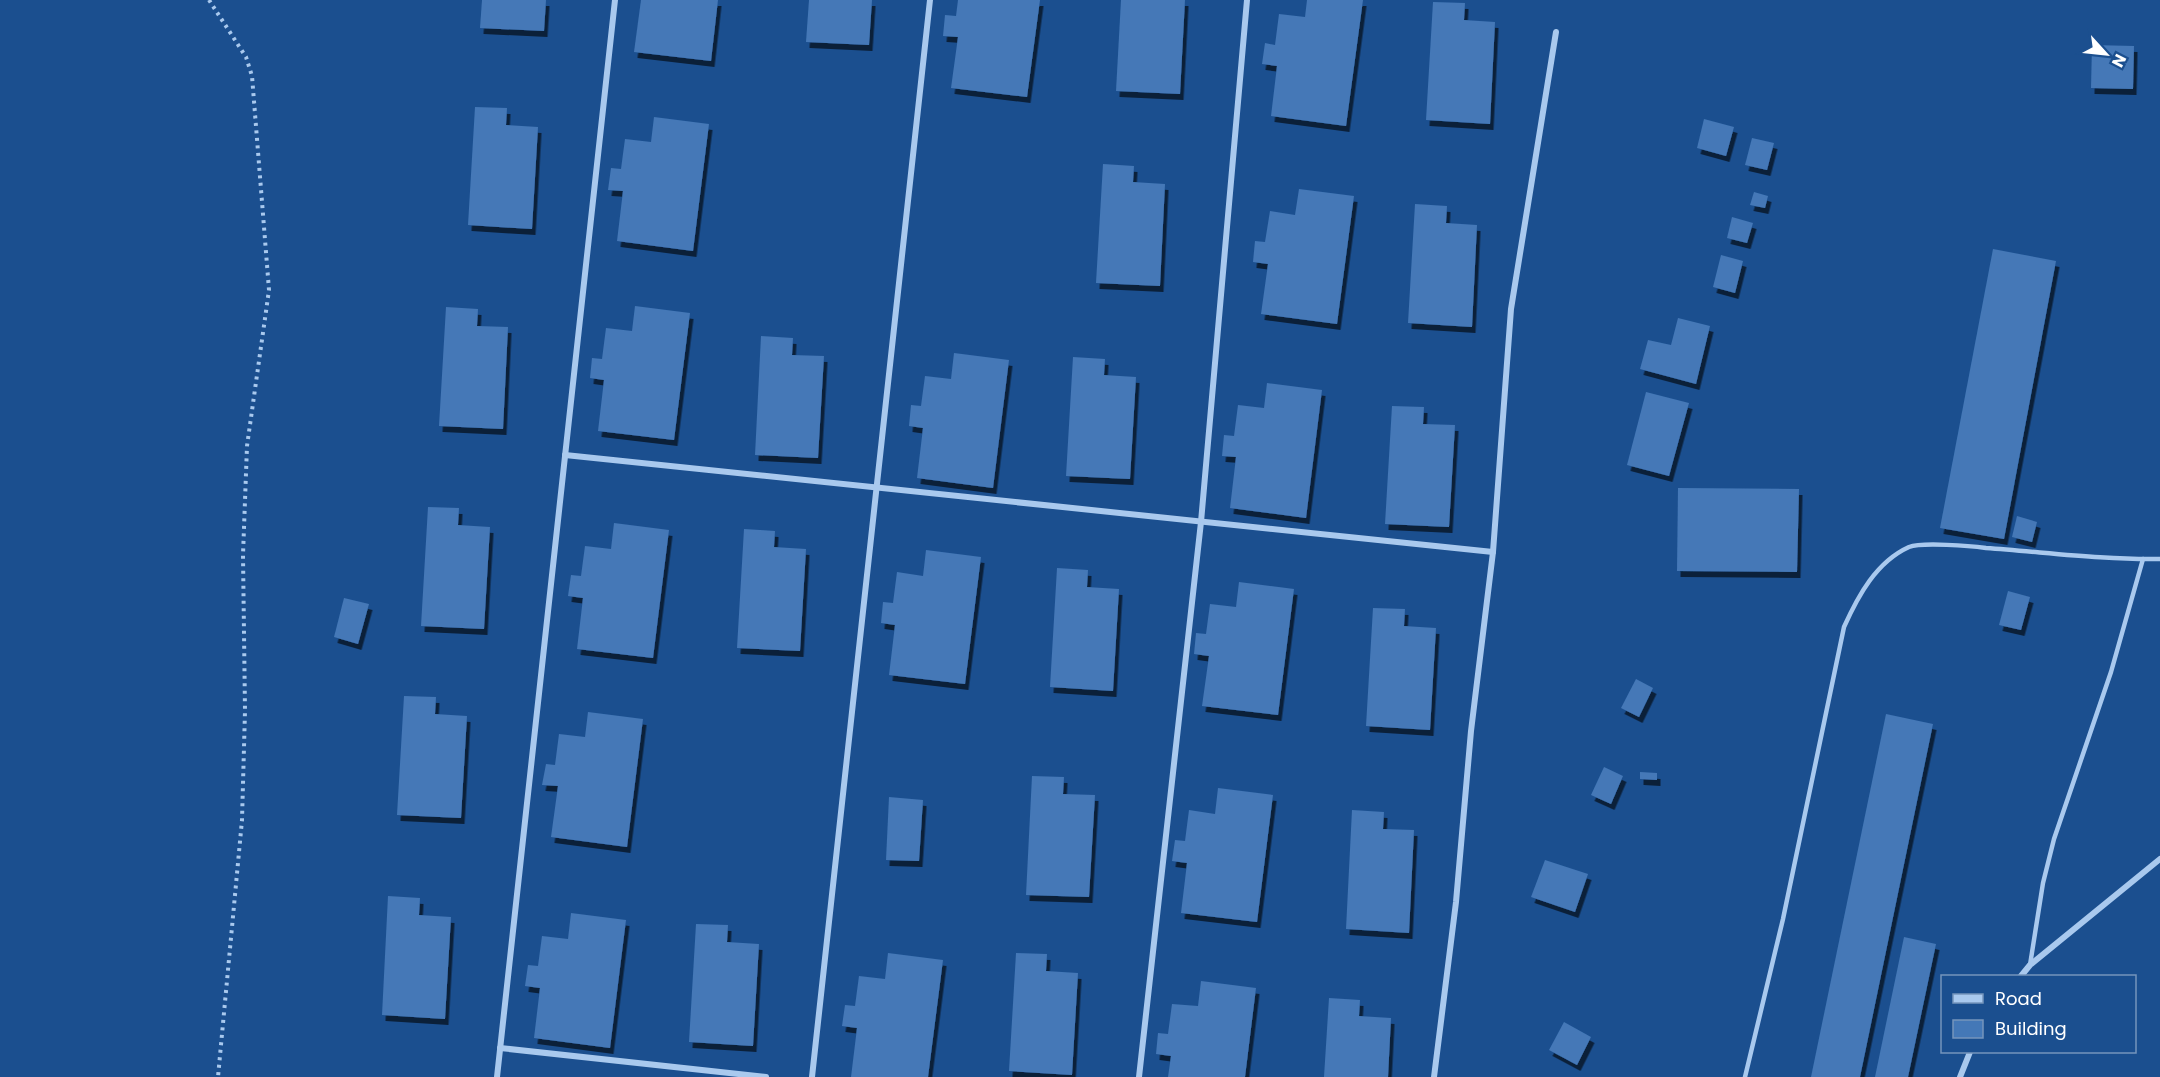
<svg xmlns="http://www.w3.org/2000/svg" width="2160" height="1077" font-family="Poppins,sans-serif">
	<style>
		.building { fill: #4478b7; filter: url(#shadow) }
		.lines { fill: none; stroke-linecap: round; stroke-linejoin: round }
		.path { stroke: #a9c9ee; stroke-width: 4; stroke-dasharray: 3 4.5; stroke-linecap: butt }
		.lane { stroke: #a9c9ee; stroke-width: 4.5 }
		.street { stroke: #a9c9ee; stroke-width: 6 }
	</style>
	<defs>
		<filter id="shadow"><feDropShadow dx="3.5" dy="6" stdDeviation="0" flood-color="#0009"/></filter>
	</defs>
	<rect width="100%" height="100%" fill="#1b4f8f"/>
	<g class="building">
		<path d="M482 0H546L544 31 480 28Z"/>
		<path d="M641 0H718L711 61 634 52Z"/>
		<path d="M809 0H872L869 45 806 42Z"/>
		<path d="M958 0H1040L1027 97 951 88 958 37 943 36 945 15 956 16Z"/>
		<path d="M1121 0H1185L1180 94 1116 91Z"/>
		<path d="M1307 0H1363L1346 126 1271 116 1277 66 1262 64 1265 43 1275 45 1279 14 1305 17Z"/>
		<path d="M1433 2 1465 3 1464 20 1495 22 1490 124 1426 120Z"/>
		<path d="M2092 45 2134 46 2133 89 2091 88Z"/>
		<path d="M475 107 507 108 506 125 538 127 532 229 468 225Z"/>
		<path d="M654 117 709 124 693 251 617 241 623 191 608 190 611 168 621 169 625 139 651 142Z"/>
		<path d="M1704 119 1734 127 1726 156 1697 148Z"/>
		<path d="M1752 138 1774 143 1767 170 1745 165Z"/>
		<path d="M1103 164 1134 166 1133 182 1165 184 1160 286 1096 283Z"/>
		<path d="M1299 189 1354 196 1337 324 1261 314 1268 264 1253 262 1255 241 1265 242 1270 211 1295 215Z"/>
		<path d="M1754 192 1768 196 1765 208 1750 205Z"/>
		<path d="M1415 204 1447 206 1446 223 1477 225 1472 327 1408 323Z"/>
		<path d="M1732 217 1753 223 1747 243 1727 238Z"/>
		<path d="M1993 249 2056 261 2004 539 1940 528Z"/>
		<path d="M1721 255 1743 261 1735 293 1713 287Z"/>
		<path d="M635 306 690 313 674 440 598 431 604 380 590 378 592 358 602 359 606 328 632 331Z"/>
		<path d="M446 307 478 309 477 326 508 327 503 429 439 426Z"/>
		<path d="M1678 318 1710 326 1696 384 1640 369 1648 340 1671 345Z"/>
		<path d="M761 336 793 338 792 355 824 356 818 458 755 455Z"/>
		<path d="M954 353 1009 360 993 488 917 478 923 428 909 426 911 405 921 406 925 376 951 379Z"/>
		<path d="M1073 357 1105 359 1104 375 1136 377 1130 479 1066 476Z"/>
		<path d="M1267 383 1322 390 1306 518 1230 508 1236 457 1222 456 1224 435 1234 436 1238 405 1264 408Z"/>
		<path d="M1646 392 1689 403 1669 476 1627 465Z"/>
		<path d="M1392 406 1424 407 1423 424 1455 425 1449 527 1385 524Z"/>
		<path d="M1678 488 1799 489 1797 572 1677 571Z"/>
		<path d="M428 507 459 508 458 525 490 527 484 629 421 626Z"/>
		<path d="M2017 516 2037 522 2032 542 2012 537Z"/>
		<path d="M614 523 669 530 653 658 577 649 583 598 568 596 571 575 581 576 585 546 611 549Z"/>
		<path d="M744 529 775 531 774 547 806 549 800 651 737 648Z"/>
		<path d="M926 550 981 557 965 684 889 675 895 625 881 623 883 602 893 603 897 572 923 576Z"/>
		<path d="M1057 568 1088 570 1087 587 1119 589 1113 691 1050 687Z"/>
		<path d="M1239 582 1294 589 1278 715 1202 706 1209 656 1194 654 1196 633 1206 634 1210 604 1236 607Z"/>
		<path d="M2008 591 2030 597 2021 630 1999 625Z"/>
		<path d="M344 598 369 604 358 644 334 637Z"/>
		<path d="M1373 608 1405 609 1404 626 1436 628 1430 730 1366 726Z"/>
		<path d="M1636 679 1653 688 1639 717 1621 708Z"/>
		<path d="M404 696 436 697 435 714 467 716 461 818 397 815Z"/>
		<path d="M588 712 643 719 627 847 551 837 558 786 542 785 546 764 555 765 559 734 585 737Z"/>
		<path d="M1886 714 1933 724 1860 1077H1811Z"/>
		<path d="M1604 767 1623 776 1611 804 1591 795Z"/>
		<path d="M1640 772 1657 773V780L1640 779Z"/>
		<path d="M1032 776 1064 777 1063 794 1095 795 1089 897 1026 895Z"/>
		<path d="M1218 788 1273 795 1257 922 1181 913 1187 863 1172 861 1175 840 1185 841 1189 810 1215 814Z"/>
		<path d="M889 797 923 800 919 861 886 860Z"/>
		<path d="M1352 810 1384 812 1383 829 1414 830 1409 933 1346 929Z"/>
		<path d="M1545 860 1588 874 1575 912 1531 897Z"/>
		<path d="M388 896 420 898 419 915 451 917 445 1019 382 1015Z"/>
		<path d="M571 913 626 920 610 1048 534 1038 540 988 525 986 528 965 538 966 542 936 568 939Z"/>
		<path d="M696 924 728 925 727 942 759 944 753 1046 689 1042Z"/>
		<path d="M1904 937 1936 944 1908 1077H1875Z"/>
		<path d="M888 953 943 960 928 1077H851L857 1028 842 1026 845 1005 855 1006 859 976 885 979Z"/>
		<path d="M1016 953 1047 954 1046 971 1078 973 1072 1075 1009 1071Z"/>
		<path d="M1201 981 1256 988 1245 1077H1168L1171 1056 1156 1054 1158 1033 1168 1034 1172 1004 1198 1006Z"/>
		<path d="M1329 998 1360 1000 1359 1016 1391 1018 1388 1077H1324Z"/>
		<path d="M1564 1022 1591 1037 1577 1065 1549 1050Z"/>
	</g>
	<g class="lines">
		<path class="path" d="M209 0 246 57 252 76 269 290 247 446 243 555 245 711 242 820 218 1077"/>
		<g class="lane">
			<path d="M2030 965 2043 883 2054 839 2111 672 2143 559"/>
			<path d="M1745 1077 1783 919 1844 627C1858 596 1876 562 1909 547 1922 542 1971 546 1986 548 2044 552 2103 560 2160 559"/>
		</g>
		<g class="street">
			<path d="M565 455 1493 552"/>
			<path d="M2021 976 2030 965 2160 859"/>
			<path d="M500 1048 766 1077"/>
			<path d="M497 1077 615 0"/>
			<path d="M812 1077 930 0"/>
			<path d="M1139 1077 1201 522 1247 0"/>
			<path d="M1434 1077 1456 902 1471 731 1493 552 1511 309 1556 32"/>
			<path d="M1960 1077 1970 1052"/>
		</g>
	</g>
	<rect x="1941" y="975" width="195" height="78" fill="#1b4f8f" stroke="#7695bc" stroke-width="1.5"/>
	<rect x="1953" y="994" width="30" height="9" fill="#a9c9ee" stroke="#7695bc" stroke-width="1.5"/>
	<text x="1995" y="1005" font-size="18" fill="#ffffff">Road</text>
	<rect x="1953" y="1020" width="30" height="18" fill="#4478b7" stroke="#7695bc" stroke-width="1.5"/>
	<text x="1995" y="1035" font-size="18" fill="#ffffff">Building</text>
	<g transform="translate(2106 54) rotate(117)" stroke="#1b4f8f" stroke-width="4.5" paint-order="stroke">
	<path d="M0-4.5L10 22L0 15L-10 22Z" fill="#ffffff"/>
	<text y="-9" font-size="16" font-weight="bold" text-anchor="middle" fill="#ffffff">N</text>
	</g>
</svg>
